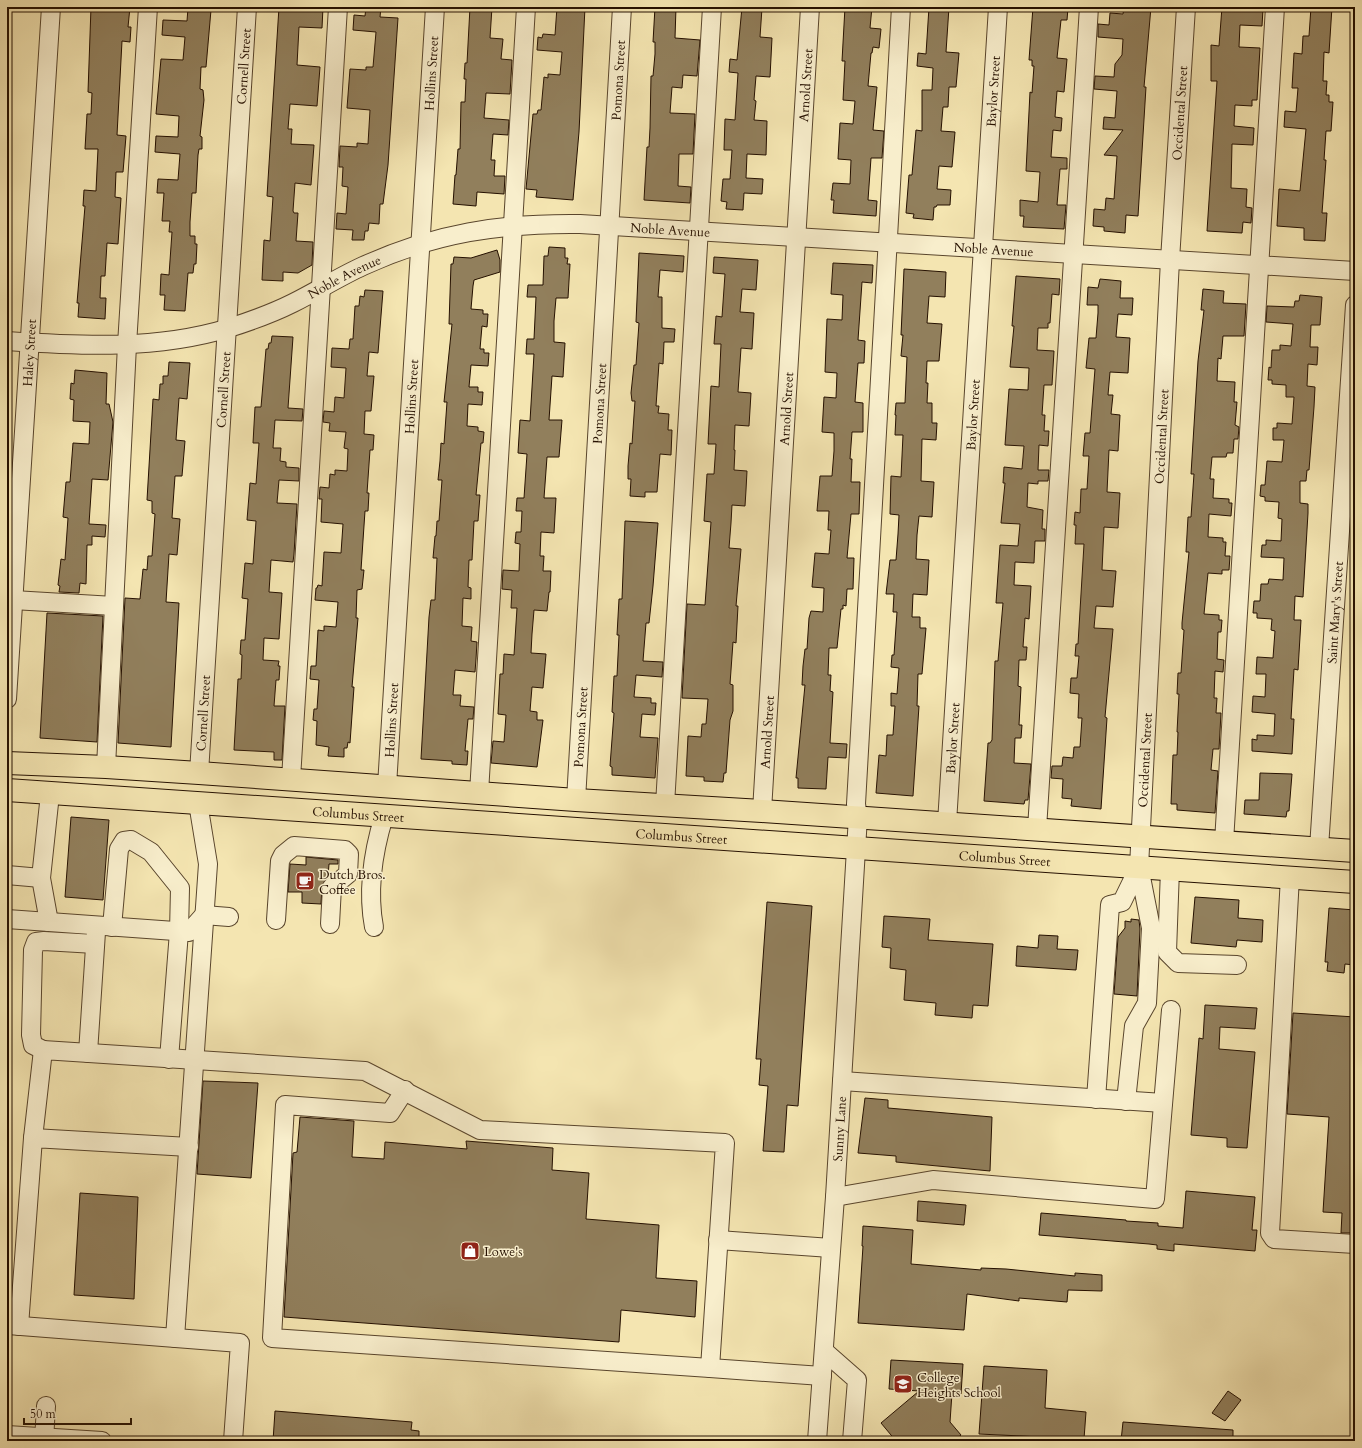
<svg xmlns="http://www.w3.org/2000/svg" width="1362" height="1448" font-family="Cardo,serif">
	<style>
		.building { fill: #917f5c; stroke: #251000 }
		.lines { fill: none; stroke-linecap: round; stroke-linejoin: round }
		.minor-casing { stroke: #59452c; stroke-width: 20 }
		.major-casing { stroke: #251000; stroke-width: 24 }
		.minor { stroke: #f8eecc; stroke-width: 18 }
		.major { stroke: #f4e5b1; stroke-width: 22 }
		.labels { text-anchor: middle; stroke-width: 3; stroke-linejoin: round; paint-order: stroke }
		.street-label { font-size: 13px; fill: #251000; stroke: #f8eecc }
		.poi-label { font-size: 13px; fill: #251000; stroke: #f8eecc; text-anchor: start }
	</style>
	<rect width="100%" height="100%" fill="#f4e5b1"/>
	<filter id="stains"><feTurbulence type="fractalNoise" baseFrequency=".005" numOctaves="4"/><feColorMatrix values="0 0 0 0 .2 0 0 0 0 .09 0 0 0 0 .02 0 0 0 .5 -.17"/></filter>
	<radialGradient id="worn" r=".72"><stop offset=".6" stop-color="#630" stop-opacity="0"/><stop offset="1" stop-color="#630" stop-opacity=".3"/></radialGradient>
	<g class="building">
		<path d="M91 7H130L128 27H131L130 42 122 41 117 135 126 136 123 172H116L115 197 121 198 118 244 107 243 105 276H101L100 298H106L105 319 78 317 79 303H77L85 206H83L84 190 96 191 97 169 98 149H85L87 114H91L92 93 88 92Z"/>
		<path d="M279 7H323L322 28 299 27 297 65 320 67 317 106 290 104 288 129H292L291 144 314 145 311 185 295 183 293 211 294 213H298L296 241 313 242 312 265 298 273 283 272V281L262 280 264 240 270 241 273 197 267 196Z"/>
		<path d="M366 7H381L380 17 398 18 388 165 383 204H380L379 224 369 223 368 231H365L364 240H352L353 230 336 229 337 213 346 214 348 187 342 186 343 167H339L340 146 357 147V143L368 144 370 110 347 108 350 69 366 70V67H373L376 32 353 30 354 15 365 16Z"/>
		<path d="M470 7H492L490 38 503 39 501 59 512 60 510 94 486 93 484 118 509 120 508 135 493 134 491 160H495L494 176H505L504 194 477 192 476 206 453 204 455 175H456L458 149H460L461 102H465L466 79H464L465 63H467Z"/>
		<path d="M557 7H585L579 132 573 200 536 197 537 190 526 189 533 114H537L538 110H541L544 77 548 78V74L560 75 562 52 537 50 538 37 542 38 543 34 555 35Z"/>
		<path d="M655 7H676L675 38 700 40 697 76 683 75 682 88 672 87 670 113 695 114 693 154H679L678 186 691 187 690 203 644 200 647 147H649L650 128 651 76H653L655 54V42H653Z"/>
		<path d="M742 7 762 8 760 37 772 38 770 77 756 76 754 100 756 101 754 120 767 121 766 155 747 154 746 178 763 179 762 194 744 193 743 210 726 209 727 202 721 201 723 179H730L732 150H724L725 119 735 120 738 73 729 72 730 59 737 60Z"/>
		<path d="M845 7H872L870 28 881 29 879 48 873 47 872 53H871L868 86 877 87 873 130 884 131 882 158H871L868 200 877 201 876 216 833 213 834 200H831L833 183 850 184 851 160 838 159 840 123 853 124 855 101 843 100 845 61H842Z"/>
		<path d="M929 7H949L946 52 959 53 956 87H949L948 107H943L941 131 955 132 952 167 939 166 937 189 951 190 950 205H937L936 207H934L933 220 913 218 914 214 906 213 909 175H912L916 130 922 131V90H932L933 68 917 66 918 53 926 54Z"/>
		<path d="M1033 7 1068 8 1067 20H1061L1057 58 1067 59 1064 92 1057 91 1055 117 1062 118 1061 131 1053 130 1051 157 1067 158V169H1060L1057 205H1066L1064 229 1023 227 1024 216H1020V200L1038 202 1040 172 1026 171 1030 92 1032 93 1034 66H1032V60H1029Z"/>
		<path d="M1124 7H1151L1144 87H1146L1138 216 1126 215 1125 233 1104 231V227L1093 226 1094 209 1105 210 1106 198 1114 199 1117 156 1104 155 1123 130 1103 129 1104 117 1115 118 1117 91 1094 89 1095 76 1114 77 1115 64 1122 55 1123 39 1098 37V24L1109 25 1110 13 1123 14Z"/>
		<path d="M1222 7 1263 9 1262 26 1240 25 1239 47 1260 48 1257 100H1252V106L1235 105 1234 126 1254 128 1253 145 1232 144 1231 188 1247 189 1246 207 1252 208 1251 223 1243 222 1242 233 1207 231 1217 81H1211V45L1219 46Z"/>
		<path d="M1311 7H1332L1329 53 1324 52 1323 81H1327L1326 95H1329V102H1333L1331 131H1326L1324 160H1326L1322 213H1327L1325 241 1304 240V228L1277 226 1279 189 1300 191 1306 129 1284 127 1285 111 1296 112 1298 88H1292L1294 53 1302 54 1303 36H1309Z"/>
		<path d="M188 8 211 10 206 67H201L200 89 203 90 204 100 200 136 202 137V149H199L198 155 196 193H192L190 222V236H195V244H197L196 264H194L193 273H188L185 311 164 310 165 295H160L161 274 169 275 172 232H169L170 221H162L164 193H157L158 179 178 180 180 154 155 152 156 136 178 137 179 116 156 114 161 59 183 60 185 37 162 35 163 20 187 21Z"/>
		<path d="M549 247 565 248V258H568L567 264H570L568 298H556L554 321V342L565 343 563 377 552 376 549 420H562L559 457H547L544 498H556L554 533 541 532 540 556H544L543 571H551L550 592H549L547 611 534 610 532 634 531 653 546 654 543 688 532 687 530 711 537 712V720H543L537 767 491 763 493 741 504 742 506 715 498 714 500 674H503L504 654 514 655 517 608H511L512 590 502 589 503 570 519 571 520 544 515 543 516 532H521L522 511H516L517 498H524L527 454 518 453 520 420 530 421 534 354H526L527 339H534L536 297H527L528 285H543L544 256H548Z"/>
		<path d="M497 250 500 260V272L474 280 473 286 471 309 483 310V314H488L487 327 482 326 480 349H484V353H489L488 366 471 365 469 387H478V392H483L482 405 468 404 467 426 478 427V431L484 432 483 443H481L476 495H480L478 521H474L472 560H469L468 587 471 588V599L463 598 462 626 472 627 471 641 477 642 476 659 475 672 455 670 453 695H461L460 706 474 707 473 719H468L465 751H468L467 765 452 764V761L421 759 429 617 431 600H435L437 558H433L435 536H436L437 521H439L442 480H438L440 461 441 443 444 444 447 402H444L452 324H449L451 264H453L454 257 471 258Z"/>
		<path d="M639 253 684 256 683 272 660 270 658 297H662V328L675 329 674 342H664L663 364 659 363 656 406H659L658 413 669 414 668 430H672L671 455 660 454 657 492H645V497L630 496 631 479H628V466L630 443 632 444 635 401H632L631 393 634 365H636L639 323 636 322Z"/>
		<path d="M714 257 758 260 756 290 742 289 740 312 754 313 752 349 741 348 738 392 751 393 749 426 735 425 734 450H735L734 470 747 471 746 490 745 506 732 505 731 523 729 548 741 549 736 606H738L736 643 733 642 730 684 733 685V711L730 720 726 773H724L723 782 704 781V777L686 776 688 736 701 737 702 724H706L708 699 682 698 687 604 705 605 711 522 704 521 707 474H714L716 444H708L711 386 719 387 721 344H714L716 316 722 317 725 274 713 273Z"/>
		<path d="M833 263 873 265 872 283 862 282 858 340 865 341 864 363H858L855 402 863 403V432H852L850 459H852L851 482H860L859 514H851L847 558H854L853 589H847L846 606 843 605V609H841L837 648H829L828 675H831L830 691 833 692 830 743 847 744 846 758 828 757 826 789 798 788V778H796L805 685H802L803 666 805 649H807L809 618 811 611 823 612 824 588 812 587 815 553 829 554 831 530H828L829 511H817L820 476H832L834 451V433L822 432 824 397 836 398 837 373 825 372 827 319 842 320 843 295 831 294Z"/>
		<path d="M904 269 946 272 945 297 929 296 927 323 942 324 939 361H927L926 383H928L927 403H932V423H937L936 440 922 439 921 481 934 482 932 517 919 516 917 535 916 559 929 560 927 595 913 594 912 617H920V628H926L922 674H918L917 706H919L913 796 876 793 879 755 886 756 887 735H893L895 706H891V693L897 694 899 668 891 667 892 655H894L897 612H893L894 594H886L890 560H896L898 534 899 515 890 514 891 476 901 477 903 435H895L896 415H895L896 403H905L907 357 901 356 903 335H901Z"/>
		<path d="M1016 276 1060 279 1059 295 1052 294 1050 323H1048V328H1038L1037 350 1054 351 1052 385H1044L1042 415H1045L1044 431H1049L1048 446 1039 445 1038 470H1049L1048 481H1038V484L1028 483 1027 507 1043 510 1042 529H1045V541H1035L1034 563 1015 562 1014 585 1031 586 1029 619 1025 618 1023 647H1027L1026 660H1019L1018 686 1021 687 1019 725H1022L1021 738H1015L1014 763 1031 764 1028 800H1025L1024 804 984 801 988 743H990L992 740 995 661H998L1003 603H996L1000 545 1018 546 1020 524 1001 523 1005 483H1003L1004 467 1022 469 1024 446 1005 445 1009 389 1028 390 1029 368 1010 367 1014 326H1012Z"/>
		<path d="M1100 279 1121 281 1120 298H1133L1132 315 1118 314 1116 337 1130 338 1128 373 1110 372 1108 395H1113L1111 414 1120 415 1118 451 1109 450 1107 492 1120 493 1118 528 1104 527 1102 570 1116 571 1113 607 1096 606 1094 628 1113 629 1105 717 1107 718 1101 809 1071 806 1072 799 1062 798 1063 779 1051 778 1052 766H1062L1063 757 1073 758 1074 747H1080L1082 718H1078L1079 694 1070 693 1071 678H1077L1079 656H1075L1076 644H1078L1084 544H1075L1076 525H1074L1075 512 1080 513 1081 489H1087L1089 456H1083L1085 433H1090L1095 369 1086 368 1089 338H1096L1098 313V305H1087L1088 287 1098 288Z"/>
		<path d="M1203 289 1224 291 1223 303 1246 304 1244 336H1223L1221 359 1218 358 1217 381 1235 382 1234 402H1237L1235 425 1239 427 1238 439H1234L1233 453H1227L1226 457H1212L1210 479H1214L1213 498 1229 499V503H1232L1231 516 1209 514 1208 537 1223 538V542H1226L1225 556H1230L1229 570H1222V574L1208 573 1204 614 1219 615V620H1222L1221 632H1218L1217 659 1224 660 1223 672 1215 671 1214 698H1217L1216 713H1221L1219 749H1213L1211 770 1218 771 1215 813 1177 810V804H1171L1173 755H1177L1178 732H1177L1179 694H1177L1178 673H1181L1184 630 1182 629V623L1189 552H1186L1188 517H1191L1194 474H1191L1198 361 1204 310H1201Z"/>
		<path d="M365 290 383 291 378 353 369 352 367 376H374L371 411H365L364 434 374 435 373 450H370L367 493H369L368 511H365L361 570H364L362 589 357 590 356 618H358L352 687H354L350 743 348 742 347 748H344V757L328 756 329 747 316 745 317 721 313 720 314 709H317L319 680 310 679 311 666H316L318 630 324 631V626L336 627 338 602 315 600 316 588H317L318 585 322 586 324 552 341 553 343 524 321 522 322 499H319L320 487 329 488 330 474 335 475V470L347 471 348 449 344 448 346 432 329 431 330 423 323 422 324 411 334 412 335 397 344 398 346 368 331 367 332 348 349 349 350 339H353L355 306H359L360 296 364 297Z"/>
		<path d="M1300 295 1322 297 1320 325H1311L1310 347H1318L1317 365 1308 364 1307 386 1315 387 1314 407 1309 470H1307L1306 481H1300V503L1308 504V513L1303 597 1295 596 1294 620H1301L1298 670 1294 669 1291 719H1294L1292 754 1252 751V739L1257 740V735L1274 736 1275 714 1252 712 1253 696 1265 697 1266 674H1256L1257 657 1273 658 1275 631 1271 630 1272 619 1257 618V613H1253L1254 601H1260L1261 584H1268L1269 579 1283 580 1284 558 1261 557 1262 545H1266V540L1281 541 1282 519 1278 518 1279 502 1265 501V497L1260 496 1261 485H1265L1267 461 1282 462 1284 440H1273V428H1277V423L1292 424 1294 397H1286V385L1272 384V380H1268L1269 367 1271 368 1272 350H1280V345L1291 346 1293 324 1266 322 1267 306 1294 307 1295 301H1299Z"/>
		<path d="M272 336 293 337 288 408 303 409 302 421 275 420 273 448H281L280 461 286 462V467L299 468V481L279 480 277 503 297 504 294 554 293 562 271 560 269 592 282 593 279 639 264 638 263 660 279 661 278 666H280L279 680H276L274 706H285L282 760H274V752L234 750 238 679H241L242 655 240 654 241 640H245L248 599 242 598 245 563 253 564 256 521 247 520 250 483 256 484 259 443H253L255 407H261L266 349H268L269 343H271Z"/>
		<path d="M169 362 190 363 187 399 179 398 176 440 185 441 182 476H175L172 518 180 519 177 555 169 554 166 602 179 603 171 747 118 743 125 598 140 599 143 569 147 570 148 556H152L155 514 152 513V501L147 500 153 399 159 400 160 384H163V376H168Z"/>
		<path d="M75 370 107 373 106 404H109L113 422 108 480 92 479 89 524 106 525 105 537 92 536V545H87L86 584 80 583 79 593 59 592 60 586 58 585 61 559 65 560 68 518 63 517 66 482H70L73 443 89 444 90 422 73 421 74 400 70 399 71 383 74 384Z"/>
		<path d="M625 521 658 523 653 586 649 623H646L643 661 663 662 662 677 636 675 634 697 651 698V703H656L655 715 642 714 640 737 658 738 655 778 612 775V767L610 766 614 713 612 712 614 676H617L619 635H617L619 599H622Z"/>
		<path d="M47 613 103 616 97 742 40 738Z"/>
		<path d="M1260 773 1292 774 1289 811H1287L1286 817 1244 814 1245 800H1259Z"/>
		<path d="M71 817 109 820 103 900 65 897Z"/>
		<path d="M306 857 338 860V864H329L328 877 322 886 321 904 302 903V892H288L290 864 306 865Z"/>
		<path d="M1195 897 1239 900 1238 918 1263 920 1262 942 1237 940 1236 947 1191 943Z"/>
		<path d="M767 902 812 906 798 1106 787 1105 784 1152 763 1151 768 1086 759 1085 761 1059H756Z"/>
		<path d="M1329 908 1355 910V965L1345 964 1344 973 1327 971 1328 962H1325Z"/>
		<path d="M884 916 930 919 928 940 993 944 988 1006 973 1005 972 1018 935 1015 936 1003 904 1000 906 970 890 968 891 948 882 947Z"/>
		<path d="M1131 919 1139 920 1140 929 1137 996 1114 994 1118 937 1125 928V921L1131 922Z"/>
		<path d="M1039 935 1058 936 1057 949 1078 950 1076 970 1016 966 1017 946 1038 948Z"/>
		<path d="M1205 1005 1257 1008 1255 1029 1220 1027 1219 1049 1255 1052 1247 1148 1227 1147V1138L1191 1135 1199 1038 1203 1039Z"/>
		<path d="M1293 1013 1355 1017V1233H1341L1342 1213 1323 1212 1329 1117 1287 1114Z"/>
		<path d="M203 1081 258 1083 251 1178 197 1174Z"/>
		<path d="M865 1098 888 1100V1108L992 1117 990 1171 896 1162V1156L858 1153Z"/>
		<path d="M300 1117 354 1121 352 1157 384 1159 385 1142 467 1149 466 1141 553 1148 552 1170 589 1173 586 1219 659 1225 656 1278 697 1281 695 1317 621 1310 619 1342 284 1317 293 1153 297 1152Z"/>
		<path d="M1186 1191 1255 1197 1252 1230H1257L1255 1251 1174 1244V1251L1157 1249V1245L1149 1244 1039 1235 1041 1213 1126 1220V1221L1158 1223V1226L1183 1228Z"/>
		<path d="M80 1193 138 1197 134 1299 74 1295Z"/>
		<path d="M918 1201 966 1205 964 1225 917 1221Z"/>
		<path d="M863 1226 913 1230 911 1264 981 1270V1268L1006 1269 1075 1276V1273L1102 1275V1291L1068 1290 1067 1302 1019 1298V1301L967 1294 964 1330 858 1323 863 1246H862Z"/>
		<path d="M891 1360 963 1364 961 1394 952 1393 950 1422 961 1435 954 1441H896L881 1423 919 1391 889 1389Z"/>
		<path d="M984 1366 1047 1370 1045 1408 1086 1412 1084 1439 979 1434Z"/>
		<path d="M1228 1391 1241 1400 1225 1421 1212 1413Z"/>
		<path d="M275 1411 412 1422 411 1430 419 1431V1441H273Z"/>
		<path d="M1123 1422 1233 1430V1441H1121Z"/>
	</g>
	<g class="lines">
		<defs>
			<g id="minor">
				<path id="s1" d="M7 341C82 346 156 350 229 328 251 321 273 313 293 303 317 291 339 277 363 266 435 233 501 223 580 224L1355 271"/>
				<path d="M13 600 114 606"/>
				<path id="s2" d="M7 699 51 7"/>
				<path d="M106 767 127 345 148 7"/>
				<path id="s3" d="M199 773 247 7"/>
				<path d="M291 779 338 7"/>
				<path id="s4" d="M387 786 435 7"/>
				<path d="M479 793 526 7"/>
				<path id="s5" d="M576 800 622 7"/>
				<path d="M665 805 712 7"/>
				<path id="s6" d="M762 811 810 7"/>
				<path id="s7" d="M947 823 998 7"/>
				<path d="M1037 829 1089 7"/>
				<path d="M1224 842 1275 7"/>
				<path id="s8" d="M1319 848 1355 305"/>
				<path id="s9" d="M1139 867 1170 260 1186 7"/>
				<path d="M1170 869 1167 952 1178 963 1237 965"/>
				<path d="M7 875 41 878"/>
				<path d="M1290 877 1270 1233 1274 1239 1355 1244"/>
				<path d="M7 919 189 932 204 915 229 917"/>
				<path d="M276 920 280 861 283 855 294 846 345 850 349 854 348 874 332 887 330 924"/>
				<path d="M49 922 41 878 50 794"/>
				<path d="M112 927 119 849 124 841 131 840 151 852 180 888 179 932 169 1059"/>
				<path d="M374 927C367 890 373 852 384 816"/>
				<path d="M43 1050 33 1045 31 1035 33 950 36 942 44 941 95 944"/>
				<path d="M88 1053 96 932"/>
				<path d="M842 1081 1163 1103"/>
				<path d="M405 1090 390 1113 285 1105 272 1338 710 1368"/>
				<path d="M1096 1099 1110 905 1122 902 1139 867 1151 928 1147 1003 1134 1026 1126 1101"/>
				<path d="M33 1138 43 1050 365 1071 480 1130 725 1143 710 1368 822 1376"/>
				<path d="M835 1197 933 1180 1155 1199 1171 1010"/>
				<path d="M718 1240 831 1248"/>
				<path d="M8 1325 240 1343 233 1441"/>
				<path d="M19 1326 33 1138 189 1147"/>
				<path d="M175 1338 208 864 198 803"/>
				<path d="M824 1351 857 1380 852 1441"/>
				<path d="M7 1435 102 1441"/>
				<path d="M44 1441 46 1406"/>
				<path id="s10" d="M817 1441 835 1197 856 849 858 817 856 804 901 7"/>
			</g>
			<g id="major">
				<path d="M7 763 106 767 199 773 576 800 762 811 1355 851"/>
				<path id="s11" d="M7 790 1355 882"/>
			</g>
		</defs>
		<use href="#minor" class="minor-casing"/>
		<use href="#major" class="major-casing"/>
		<use href="#minor" class="minor"/>
		<use href="#major" class="major"/>
	</g>
	<defs>
		<symbol id="cafe-square" viewBox="-11 -11 22 22"><rect x="-9" y="-9" width="18" height="18" rx="4" fill="#8f2418" stroke="#f8eecc"/><path d="M-5.5-4.5H6V0H3Q3 3.5 0 3.5H-2.5Q-5.5 3.5-5.5 0ZM3-3.2v2h1.7v-2ZM-6 4.5H4V6H-6Z" fill="#fff"/></symbol>
		<symbol id="shop-square" viewBox="-11 -11 22 22"><rect x="-9" y="-9" width="18" height="18" rx="4" fill="#8f2418" stroke="#f8eecc"/><path d="M-5-2.5h2.3a2.7 3.5 0 0 1 5.4 0H5L5.5 6h-11ZM-1.5-2.5h3a1.5 2.3 0 0 0-3 0Z" fill="#fff"/></symbol>
		<symbol id="school-square" viewBox="-11 -11 22 22"><rect x="-9" y="-9" width="18" height="18" rx="4" fill="#8f2418" stroke="#f8eecc"/><path d="M0-5L7-2L0 1L-7-2ZM-4 1L0 2.5L4 1V4Q0 6-4 4Z" fill="#fff"/></symbol>
	</defs>
	<g fill-rule="evenodd">
		<use href="#cafe-square" x="294" y="870" width="22" height="22"/>
		<use href="#shop-square" x="459" y="1240" width="22" height="22"/>
		<use href="#school-square" x="892" y="1373" width="22" height="22"/>
	</g>
	<g class="labels">
		<g class="street-label">
			<text dy="5" stroke="none"><textPath href="#s3" startOffset="708">Cornell Street</textPath></text>
			<text dy="5" stroke="none"><textPath href="#s4" startOffset="714">Hollins Street</textPath></text>
			<text dy="5" stroke="none"><textPath href="#s5" startOffset="721">Pomona Street</textPath></text>
			<text dy="5" stroke="none"><textPath href="#s6" startOffset="727">Arnold Street</textPath></text>
			<text dy="5" stroke="none"><textPath href="#s7" startOffset="733">Baylor Street</textPath></text>
			<text dy="5" stroke="none"><textPath href="#s9" startOffset="755">Occidental Street</textPath></text>
			<text dy="5" stroke="none"><textPath href="#s1" startOffset="685">Noble Avenue</textPath></text>
			<text dy="5" stroke="none"><textPath href="#s1" startOffset="1009">Noble Avenue</textPath></text>
			<text dy="5" stroke="none"><textPath href="#s1" startOffset="350">Noble Avenue</textPath></text>
			<text dy="5" stroke="none"><textPath href="#s2" startOffset="347">Haley Street</textPath></text>
			<text dy="5" stroke="none"><textPath href="#s3" startOffset="384">Cornell Street</textPath></text>
			<text dy="5" stroke="none"><textPath href="#s4" startOffset="390">Hollins Street</textPath></text>
			<text dy="5" stroke="none"><textPath href="#s5" startOffset="397">Pomona Street</textPath></text>
			<text dy="5" stroke="none"><textPath href="#s6" startOffset="403">Arnold Street</textPath></text>
			<text dy="5" stroke="none"><textPath href="#s7" startOffset="409">Baylor Street</textPath></text>
			<text dy="5" stroke="none"><textPath href="#s9" startOffset="431">Occidental Street</textPath></text>
			<text dy="5" stroke="none"><textPath href="#s8" startOffset="236">Saint Mary's Street</textPath></text>
			<text dy="5" stroke="none"><textPath href="#s3" startOffset="60">Cornell Street</textPath></text>
			<text dy="5" stroke="none"><textPath href="#s4" startOffset="66">Hollins Street</textPath></text>
			<text dy="5" stroke="none"><textPath href="#s5" startOffset="73">Pomona Street</textPath></text>
			<text dy="5" stroke="none"><textPath href="#s6" startOffset="79">Arnold Street</textPath></text>
			<text dy="5" stroke="none"><textPath href="#s7" startOffset="85">Baylor Street</textPath></text>
			<text dy="5" stroke="none"><textPath href="#s9" startOffset="107">Occidental Street</textPath></text>
			<text dy="5" stroke="none"><textPath href="#s11" startOffset="352">Columbus Street</textPath></text>
			<text dy="5" stroke="none"><textPath href="#s11" startOffset="676">Columbus Street</textPath></text>
			<text dy="5" stroke="none"><textPath href="#s11" startOffset="1000">Columbus Street</textPath></text>
			<text dy="5" stroke="none"><textPath href="#s10" startOffset="313">Sunny Lane</textPath></text>
		</g>
		<g class="poi-label">
			<text x="319" y="879">Dutch Bros.<tspan x="319" dy="15">Coffee</tspan></text>
			<text x="484" y="1256">Lowe's</text>
			<text x="917" y="1382">College<tspan x="917" dy="15">Heights School</tspan></text>
		</g>
	</g>
	<rect width="1362" height="1448" fill="none" stroke="#f4e5b1" stroke-width="24"/>
	<rect x="8" y="8" width="1346" height="1432" fill="none" stroke="#251000" stroke-width="2"/>
	<rect x="12" y="12" width="1338" height="1424" fill="none" stroke="#251000"/>
	<path d="M24 1418v6h107v-6" fill="none" stroke="#251000" stroke-width="2"/>
	<text x="30" y="1418" font-size="12" fill="#251000" stroke="#f8eecc" stroke-width="3" paint-order="stroke">50 m</text>
	<rect width="100%" height="100%" filter="url(#stains)"/>
	<rect width="100%" height="100%" fill="url(#worn)"/>
</svg>
